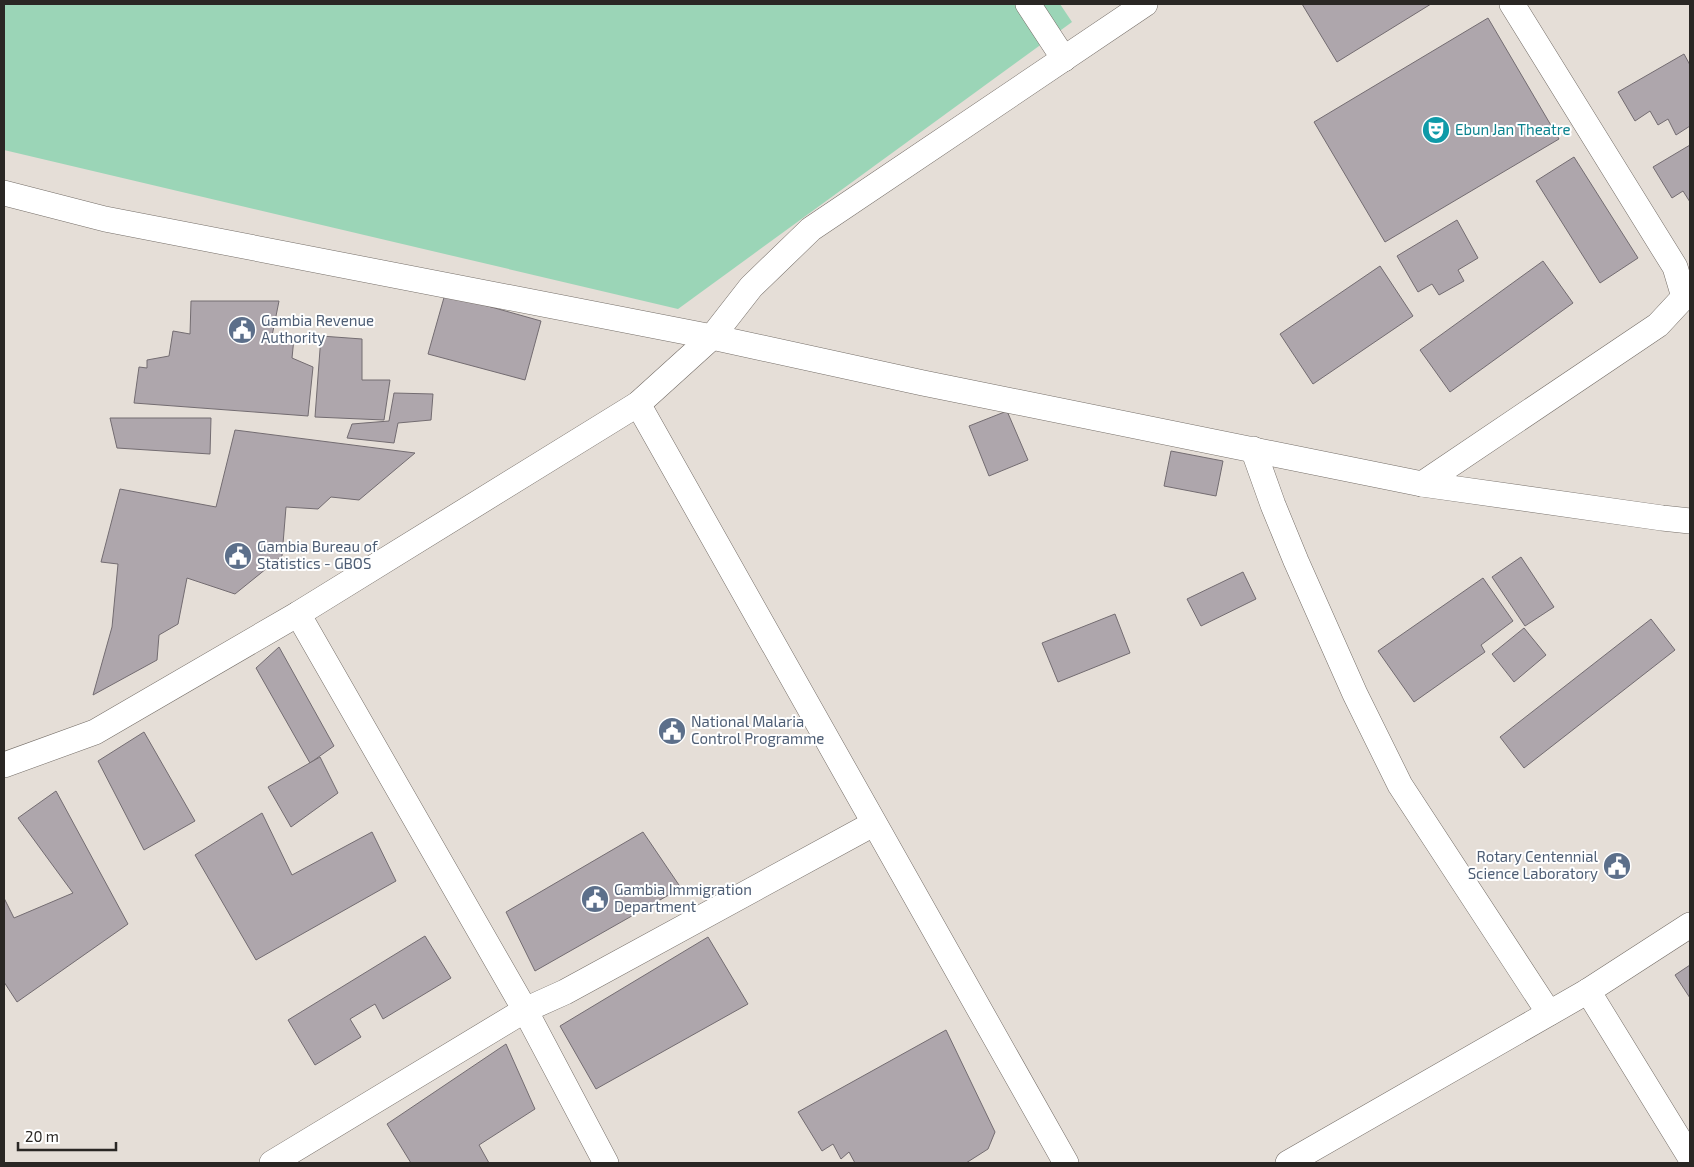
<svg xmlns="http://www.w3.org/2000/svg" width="1694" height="1167" font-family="'Exo 2',sans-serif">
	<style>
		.green { fill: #9bd5b7 }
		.building { fill: #aea6ac; stroke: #736c71 }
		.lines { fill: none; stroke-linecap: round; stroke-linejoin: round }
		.street-casing { stroke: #756e68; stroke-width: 26 }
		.street { stroke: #fff; stroke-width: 25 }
		.labels { text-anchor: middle; stroke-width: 4; stroke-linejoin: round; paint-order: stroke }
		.culture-label { font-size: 15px; fill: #0d838f; stroke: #fff; text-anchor: start }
		.service-label { font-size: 15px; fill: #4e5e75; stroke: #fff; text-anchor: start }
	</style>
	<rect width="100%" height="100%" fill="#e5ded7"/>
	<path class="green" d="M4 4H1060L1072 22 678 309 4 150Z"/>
	<g class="building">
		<path d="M1302 4H1431L1337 62Z"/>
		<path d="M1488 18 1559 139 1385 242 1314 122Z"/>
		<path d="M1684 54 1690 65V126L1676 135 1668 119 1658 125 1650 111 1635 121 1618 92Z"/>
		<path d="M1690 145V202L1683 191 1672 198 1653 167Z"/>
		<path d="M1574 157 1638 258 1600 283 1536 181Z"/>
		<path d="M1457 220 1478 258 1458 270 1464 281 1439 295 1432 284 1418 292 1397 256Z"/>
		<path d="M1543 261 1573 303 1450 392 1420 350Z"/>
		<path d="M1380 266 1413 316 1313 384 1280 334Z"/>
		<path d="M445 294 541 321 525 380 428 354Z"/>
		<path d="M191 301H279L272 336 294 338 292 358 313 367 308 416 134 403 139 367 147 368V360L169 356 173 331 190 334Z"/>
		<path d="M321 336 362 339V380H390L384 420 315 417Z"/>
		<path d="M394 393 433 394 431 420 398 423 394 443 347 438 352 424 389 421Z"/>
		<path d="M1007 411 1028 460 989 476 969 426Z"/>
		<path d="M110 418H211L210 454 117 448Z"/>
		<path d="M235 430 415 453 359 500 331 497 318 509 286 507 282 556 235 594 187 578 178 624 159 635 157 660 93 695 112 627 118 564 101 562 120 489 216 507Z"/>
		<path d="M1171 451 1223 461 1216 496 1164 486Z"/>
		<path d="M1521 557 1554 607 1525 626 1492 577Z"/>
		<path d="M1243 572 1256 599 1201 626 1187 599Z"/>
		<path d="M1483 578 1513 621 1481 645 1485 652 1414 702 1378 651Z"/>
		<path d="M1115 614 1130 653 1058 682 1042 643Z"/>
		<path d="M1651 619 1675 650 1524 768 1500 737Z"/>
		<path d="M1524 628 1546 655 1514 682 1492 654Z"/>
		<path d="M279 647 334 746 310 763 256 668Z"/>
		<path d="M144 732 195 821 144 850 98 761Z"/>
		<path d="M320 757 338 793 291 827 268 787Z"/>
		<path d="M56 791 128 924 17 1002 4 982V898L14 918 73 893 18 818Z"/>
		<path d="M262 813 292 875 372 832 396 881 256 960 195 855Z"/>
		<path d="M643 832 681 888 535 971 506 912Z"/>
		<path d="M425 936 451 978 383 1019 375 1004 350 1019 361 1037 315 1065 288 1020Z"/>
		<path d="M708 937 748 1004 596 1089 560 1026Z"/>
		<path d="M1690 965V998L1675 975Z"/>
		<path d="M946 1030 995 1132 988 1149 966 1163H855L849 1152 841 1159 833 1144 822 1151 798 1112Z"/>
		<path d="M506 1044 535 1109 479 1145 489 1163H411L387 1124Z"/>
	</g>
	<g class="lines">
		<defs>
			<g id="street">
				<path d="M1028 4 1064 59"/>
				<path d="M4 193 105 219 712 337 923 383 1422 484 1662 518 1690 521"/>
				<path d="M638 404 1066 1163"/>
				<path d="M1253 449 1273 505 1296 561 1355 694 1400 785 1549 1013"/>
				<path d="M1422 484 1658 325 1684 297 1675 267 1512 4"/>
				<path d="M298 614 525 1010 606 1163"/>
				<path d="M4 765 95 732 298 614 638 404 712 337 751 287 811 229 1145 4"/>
				<path d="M1588 991 1690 1157"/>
				<path d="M272 1163 525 1010 565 992 873 824"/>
				<path d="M1288 1163 1588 991 1690 925"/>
			</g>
		</defs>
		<use href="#street" class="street-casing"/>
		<use href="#street" class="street"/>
	</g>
	<defs>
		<symbol id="theatre-disc" viewBox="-11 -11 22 22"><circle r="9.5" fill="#0f9aa8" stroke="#fff"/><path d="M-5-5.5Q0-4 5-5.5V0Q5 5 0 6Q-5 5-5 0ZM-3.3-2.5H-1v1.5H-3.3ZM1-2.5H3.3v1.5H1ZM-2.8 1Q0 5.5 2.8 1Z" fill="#fff"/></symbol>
		<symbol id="civic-disc" viewBox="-11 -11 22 22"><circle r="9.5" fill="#5c6f8a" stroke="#fff"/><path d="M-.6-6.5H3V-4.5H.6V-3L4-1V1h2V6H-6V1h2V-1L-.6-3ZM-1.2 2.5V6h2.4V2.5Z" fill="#fff"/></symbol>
	</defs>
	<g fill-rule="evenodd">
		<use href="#theatre-disc" x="1420" y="114" width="32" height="32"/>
		<use href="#civic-disc" x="226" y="314" width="32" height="32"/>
		<use href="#civic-disc" x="222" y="540" width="32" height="32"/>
		<use href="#civic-disc" x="656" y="715" width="32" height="32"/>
		<use href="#civic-disc" x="1601" y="850" width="32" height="32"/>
		<use href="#civic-disc" x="579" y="883" width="32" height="32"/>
	</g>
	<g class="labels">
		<g class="culture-label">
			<text x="1455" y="135">Ebun Jan Theatre</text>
		</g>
		<g class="service-label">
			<text x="261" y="326">Gambia Revenue<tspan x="261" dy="17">Authority</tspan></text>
			<text x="257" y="552">Gambia Bureau of<tspan x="257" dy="17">Statistics - GBOS</tspan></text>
			<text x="691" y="727">National Malaria<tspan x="691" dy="17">Control Programme</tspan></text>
			<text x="1598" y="862" text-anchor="end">Rotary Centennial<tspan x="1598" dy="17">Science Laboratory</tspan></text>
			<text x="614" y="895">Gambia Immigration<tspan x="614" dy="17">Department</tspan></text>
		</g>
	</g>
	<rect width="1694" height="1167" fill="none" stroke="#2a2724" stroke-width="10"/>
	<path d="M18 1142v8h98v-8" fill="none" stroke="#2a2724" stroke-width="2.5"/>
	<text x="25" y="1142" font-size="15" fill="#2a2724" stroke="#ffffff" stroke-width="4" paint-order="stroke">20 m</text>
</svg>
